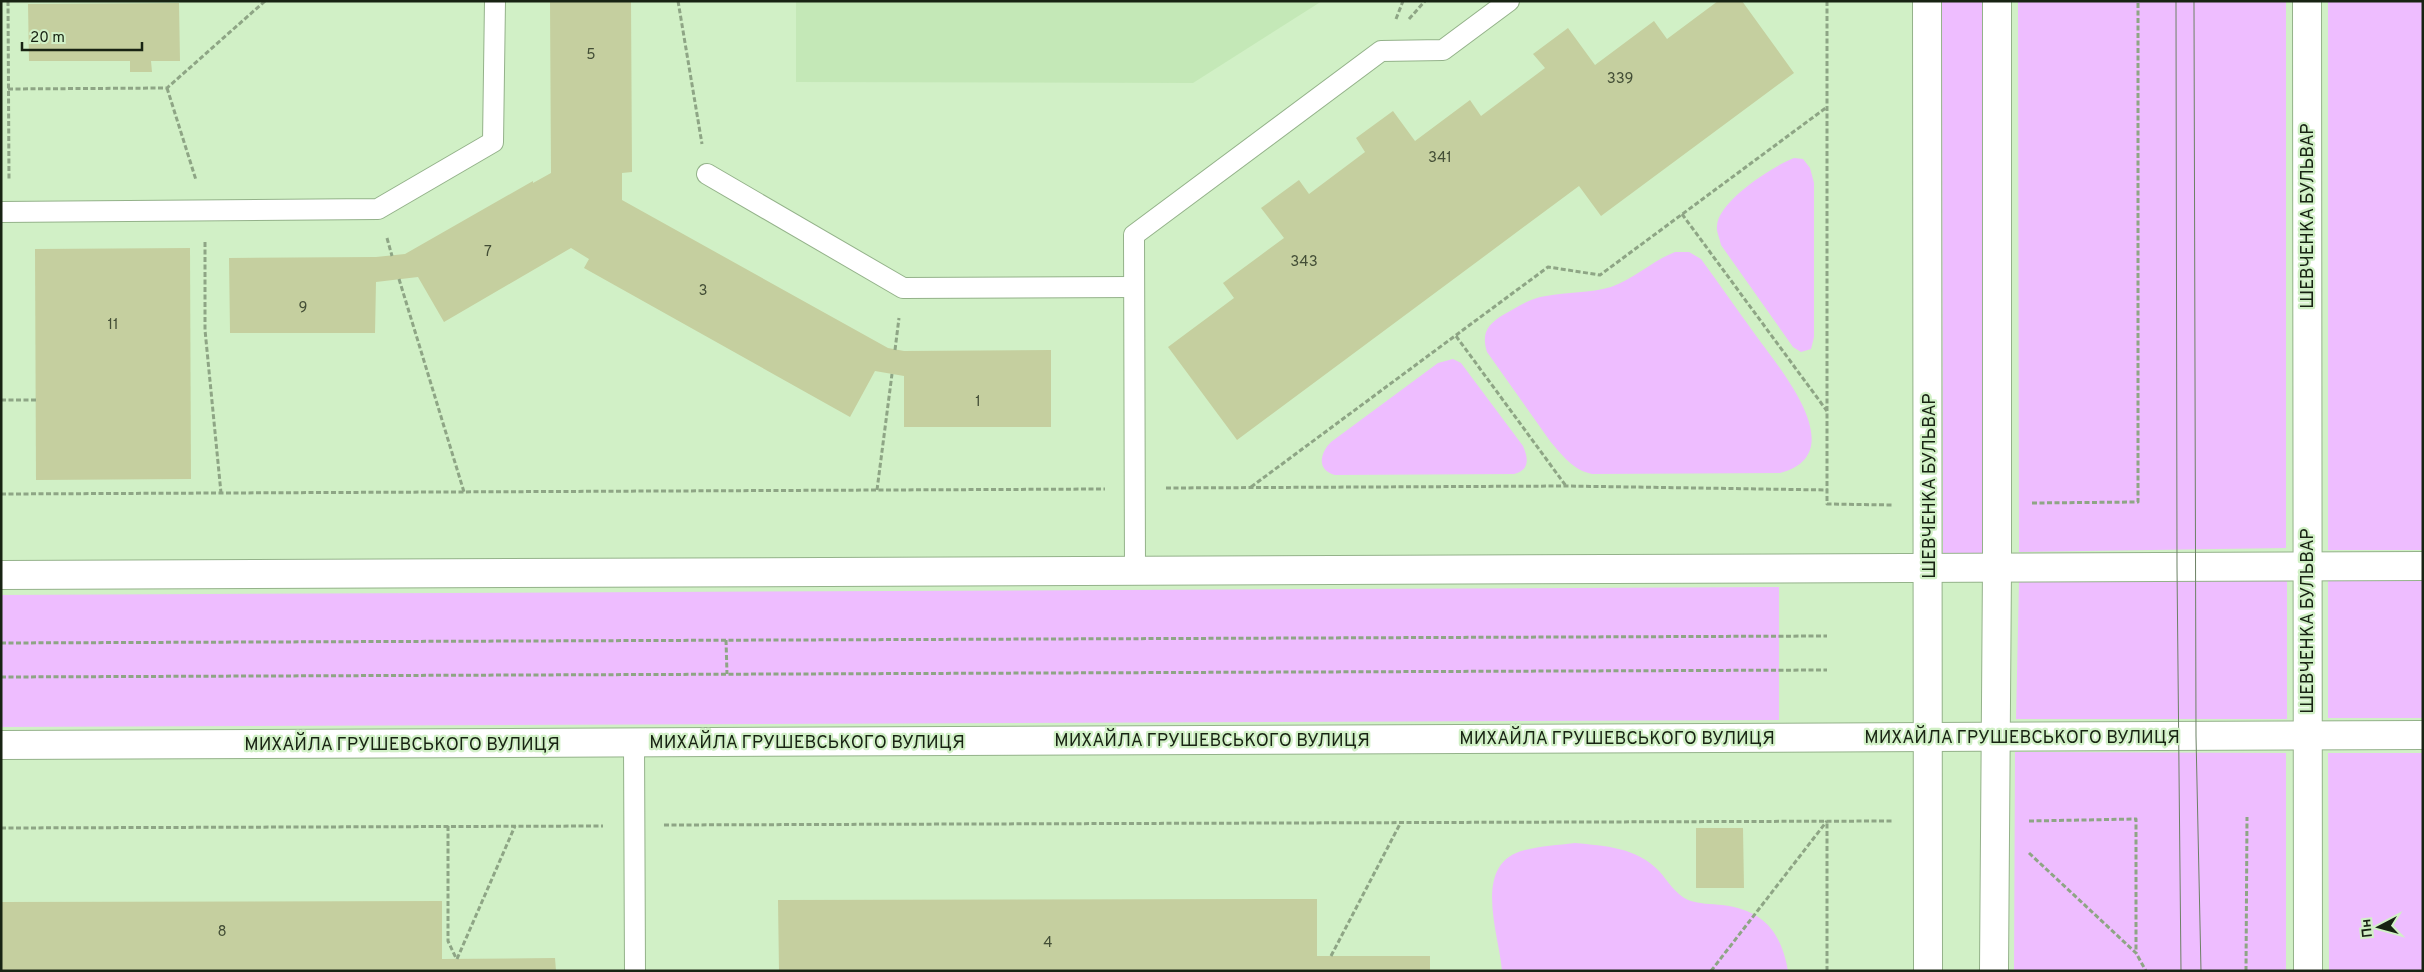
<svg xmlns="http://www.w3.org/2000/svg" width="2424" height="972" font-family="Overpass,sans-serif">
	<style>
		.built { fill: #c4e8b7 }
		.green { fill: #eebdff }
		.building { fill: #c5cf9f }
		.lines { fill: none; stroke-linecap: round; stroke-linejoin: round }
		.lane-casing { stroke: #94b28a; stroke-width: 22 }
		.street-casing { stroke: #94b28a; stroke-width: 30 }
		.secondary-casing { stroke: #94b28a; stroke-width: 30 }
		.path { stroke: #8ea585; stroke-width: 3; stroke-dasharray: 5 2.5; stroke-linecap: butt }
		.lane { stroke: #fff; stroke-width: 20 }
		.street { stroke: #fff; stroke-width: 28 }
		.secondary { stroke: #fff; stroke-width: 28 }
		.tram { stroke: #6c8165; stroke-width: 1 }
		.labels { text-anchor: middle; stroke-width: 4.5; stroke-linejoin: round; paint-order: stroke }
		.number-label { font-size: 15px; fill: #434e36 }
		.street-label { font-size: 18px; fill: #182313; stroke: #d1f0c6 }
	</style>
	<rect width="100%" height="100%" fill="#d1f0c6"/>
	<path class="built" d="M796 1H1322L1193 83 796 82Z"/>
	<g class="green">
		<path d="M1942 1H1982V553H1943Z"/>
		<path d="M2018 1H2286V548L2019 552Z"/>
		<rect x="2328" y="1" width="95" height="549"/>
		<path d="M1794 158 1803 159 1810 168 1814 183V337L1811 349 1801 352 1793 347 1721 245C1720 239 1716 231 1717 226 1718 201 1773 166 1794 158Z"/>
		<path d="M1675 252H1689L1701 259C1720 285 1738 311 1757 337 1780 369 1853 454 1780 473L1592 474C1573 470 1562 455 1550 441L1487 352C1481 333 1488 324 1503 315 1517 307 1530 298 1546 296 1567 292 1590 293 1611 287 1634 279 1652 261 1675 252Z"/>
		<path d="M1453 359 1461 363 1523 446C1529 460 1529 470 1514 474L1335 475C1316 470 1320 453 1331 442L1438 363Z"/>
		<path d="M2287 580V719H2016L2019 582Z"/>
		<rect x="2328" y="581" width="95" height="137"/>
		<path d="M1779 587V720L1 727V595Z"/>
		<path d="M2015 752 2286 753V971H2014Z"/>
		<path d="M2328 753H2423V971H2329Z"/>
		<path d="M1575 843C1605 846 1636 847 1659 871 1668 881 1675 894 1688 900 1698 904 1712 904 1722 905 1763 910 1781 931 1788 971H1502C1499 933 1471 863 1525 850 1541 846 1558 845 1575 843Z"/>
	</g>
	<g class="building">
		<path d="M550 1H631L632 172 622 173V200L888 348 904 351 1051 350V427H904V376L875 371 850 417 584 268 589 259 571 248 444 322 418 277 376 282 375 333H230L229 258 376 257 405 254 533 181V183L551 173Z"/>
		<path d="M1718 1H1742L1794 73 1601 216 1579 186 1237 440 1168 347 1234 298 1223 283 1284 238 1261 208 1299 180 1309 194 1365 152 1356 138 1393 111 1415 141 1470 100 1481 116 1545 68 1533 54 1568 28 1595 65 1654 21 1667 39Z"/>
		<path d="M179 3 180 61H151L152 72H130V61H29L28 4Z"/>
		<path d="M190 248 191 479 36 480 35 249Z"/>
		<path d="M1696 828H1743L1744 888H1696Z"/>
		<path d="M1317 899V956H1430V971H779L778 900Z"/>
		<path d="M442 901V959L555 958 556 971H1V902Z"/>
	</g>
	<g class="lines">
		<defs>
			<g id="lane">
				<path d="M707 174 903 288 1134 287"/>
				<path d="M1 212 378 209 493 142 495 1"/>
				<path d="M1135 571 1134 235 1381 51 1443 50 1509 1"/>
				<path d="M634 743 635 971"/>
			</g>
			<g id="street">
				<path d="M1927 1 1928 971"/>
				<path d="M1994 971 1997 567V1"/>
			</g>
			<g id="secondary">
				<path d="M2307 1 2308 971"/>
				<path d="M1 575 2423 566"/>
				<path d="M1 745 2423 735"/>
			</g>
		</defs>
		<use href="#lane" class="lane-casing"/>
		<use href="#street" class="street-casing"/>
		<use href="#secondary" class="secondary-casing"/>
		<g class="path">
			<path d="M8 1 9 181"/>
			<path d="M678 1 702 144"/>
			<path d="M1827 1V504L1894 505"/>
			<path d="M1396 19 1403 1"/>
			<path d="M1409 19 1425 1"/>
			<path d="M167 88 196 180"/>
			<path d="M8 89 167 88 265 1"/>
			<path d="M1682 214 1827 411"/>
			<path d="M387 238 392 256"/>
			<path d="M205 242V330L221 493"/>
			<path d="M399 279 464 492"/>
			<path d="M1456 336 1566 486"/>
			<path d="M895 350 899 318"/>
			<path d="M1 400H36"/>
			<path d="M1251 487 1548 267 1600 275 1827 107"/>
			<path d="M1166 488 1566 486 1828 490"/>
			<path d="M877 490 892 374"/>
			<path d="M1 494 1105 489"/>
			<path d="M2032 503 2138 502V1"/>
			<path d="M726 640 727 674"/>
			<path d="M1 643 1827 636"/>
			<path d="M1 677 1827 670"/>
			<path d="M2029 821 2136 819V953"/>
			<path d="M664 825 1893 821"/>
			<path d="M448 826V941L456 958"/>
			<path d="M1 828 603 826"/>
			<path d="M2029 853 2136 953 2146 971"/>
			<path d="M1331 956 1401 822"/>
			<path d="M457 959 515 826"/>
			<path d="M1711 971 1827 821"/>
			<path d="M1827 971V821"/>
			<path d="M2246 971 2247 817"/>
		</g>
		<use href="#lane" class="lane"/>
		<use href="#street" class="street"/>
		<use href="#secondary" class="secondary"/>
		<g class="tram">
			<path d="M2176 1 2177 567 2181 971"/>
			<path d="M2194 1 2196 736 2201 971"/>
		</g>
	</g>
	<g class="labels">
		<g class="number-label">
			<text x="591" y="59">5</text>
			<text x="1620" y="83">339</text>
			<text x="1440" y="162">341</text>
			<text x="488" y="256">7</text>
			<text x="1304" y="266">343</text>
			<text x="703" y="295">3</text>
			<text x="303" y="312">9</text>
			<text x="113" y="329">11</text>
			<text x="978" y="406">1</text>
			<text x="222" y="936">8</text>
			<text x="1048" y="947">4</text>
		</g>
		<g class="street-label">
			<text transform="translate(2307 216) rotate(-90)" y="6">ШЕВЧЕНКА БУЛЬВАР</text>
			<text transform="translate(1929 486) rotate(-90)" y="6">ШЕВЧЕНКА БУЛЬВАР</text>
			<text transform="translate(2307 621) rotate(-90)" y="6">ШЕВЧЕНКА БУЛЬВАР</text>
			<text x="2022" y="743">МИХАЙЛА ГРУШЕВСЬКОГО ВУЛИЦЯ</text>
			<text x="1617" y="744">МИХАЙЛА ГРУШЕВСЬКОГО ВУЛИЦЯ</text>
			<text x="1212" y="746">МИХАЙЛА ГРУШЕВСЬКОГО ВУЛИЦЯ</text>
			<text x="807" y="748">МИХАЙЛА ГРУШЕВСЬКОГО ВУЛИЦЯ</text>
			<text x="402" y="750">МИХАЙЛА ГРУШЕВСЬКОГО ВУЛИЦЯ</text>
		</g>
	</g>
	<rect width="2424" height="972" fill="none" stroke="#182313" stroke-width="5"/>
	<g transform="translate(2379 927) rotate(264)" stroke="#d1f0c6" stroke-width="4" paint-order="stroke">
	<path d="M0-4L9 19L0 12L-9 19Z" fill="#182313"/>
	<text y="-8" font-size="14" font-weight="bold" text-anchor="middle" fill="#182313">Пн</text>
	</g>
	<path d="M22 42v8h120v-8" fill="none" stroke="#182313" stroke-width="2.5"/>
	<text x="30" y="42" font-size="15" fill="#182313" stroke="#d1f0c6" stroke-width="4" paint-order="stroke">20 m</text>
</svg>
